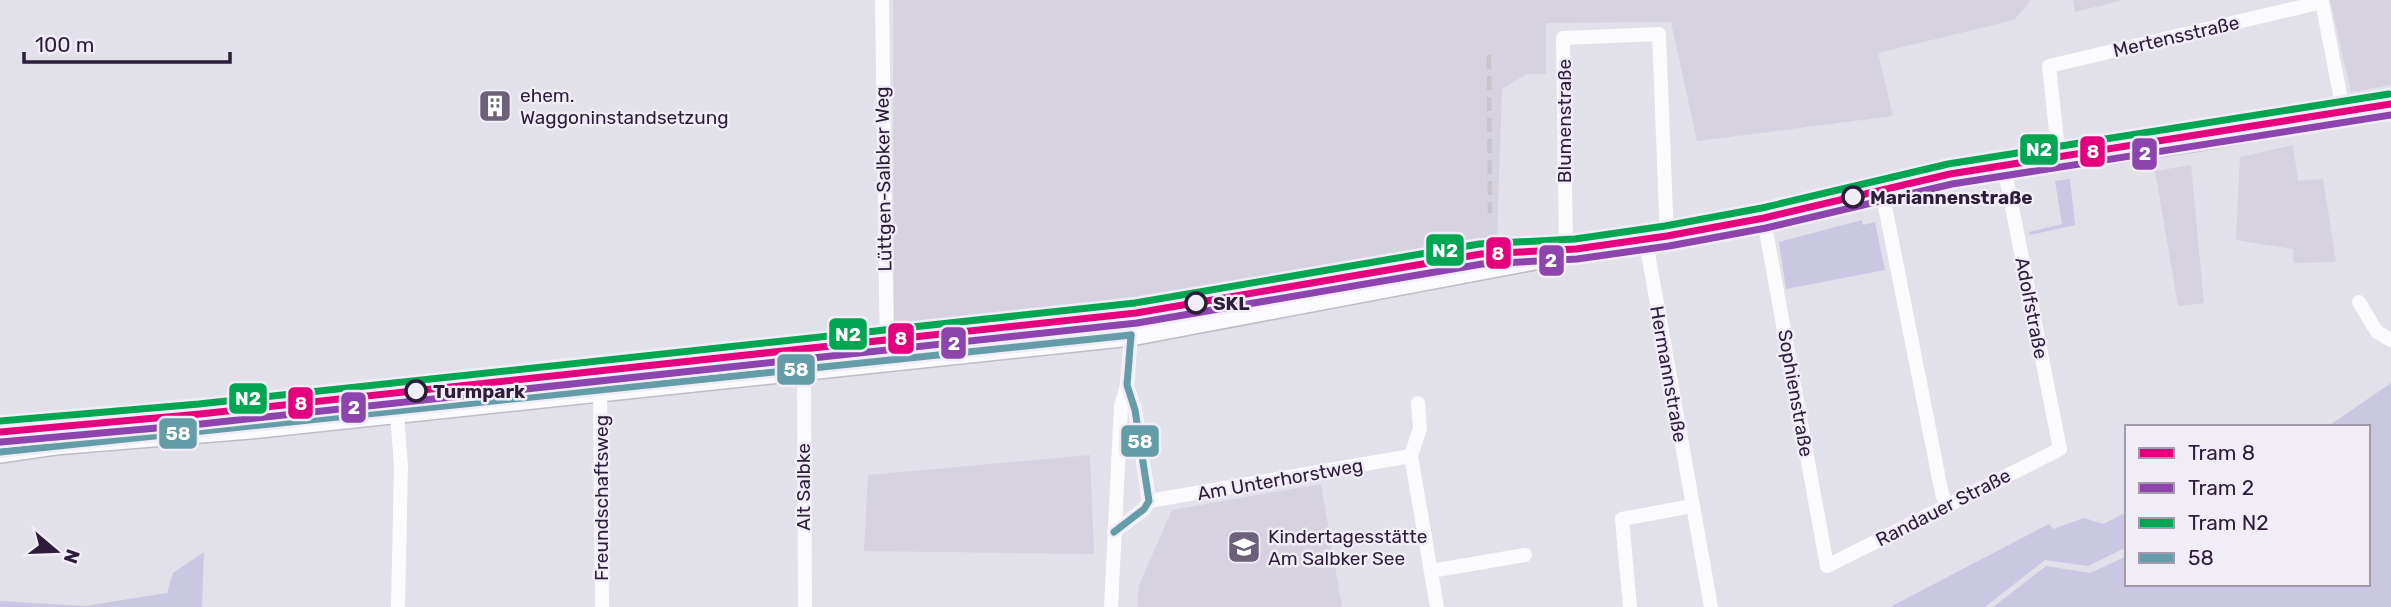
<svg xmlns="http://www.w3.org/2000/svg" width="2391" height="607" font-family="Rubik,sans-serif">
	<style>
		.built { fill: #d7d2df }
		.green { fill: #cac7e3 }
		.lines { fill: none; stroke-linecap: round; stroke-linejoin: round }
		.secondary-casing { stroke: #c0bbc7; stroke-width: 24 }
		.minor { stroke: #fbfafc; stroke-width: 14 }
		.secondary { stroke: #fbfafc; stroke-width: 21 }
		.rail { stroke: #c7c5c9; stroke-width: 4.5; stroke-dasharray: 14 7; stroke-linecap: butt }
		.bus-1-casing { stroke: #f0edf7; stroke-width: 12 }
		.bus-1 { stroke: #649da8; stroke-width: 7 }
		.tram-1-casing { stroke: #f0edf7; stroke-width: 12 }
		.tram-2-casing { stroke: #f0edf7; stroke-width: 12 }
		.tram-3-casing { stroke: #f0edf7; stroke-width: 12 }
		.tram-1 { stroke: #e5007d; stroke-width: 7 }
		.tram-2 { stroke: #8e44ad; stroke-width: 7 }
		.tram-3 { stroke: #00a651; stroke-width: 7 }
		.stop-dot { fill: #f0edf7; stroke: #2d1d3b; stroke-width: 3.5 }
		.labels { text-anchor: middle; stroke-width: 5; stroke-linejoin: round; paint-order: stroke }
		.street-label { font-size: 19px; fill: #2d1d3b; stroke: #f0edf7 }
		.poi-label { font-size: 19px; fill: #2d1d3b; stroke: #f0edf7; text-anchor: start }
		.stop-label { font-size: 19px; font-weight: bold; fill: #2d1d3b; stroke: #f0edf7; text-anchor: start }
		.line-badge { stroke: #f0edf7; stroke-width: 2.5 }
		.badge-label { font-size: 19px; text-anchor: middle; font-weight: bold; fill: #fff }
	</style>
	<rect width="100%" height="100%" fill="#e2e0e8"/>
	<g class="built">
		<path d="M893 0H2031L2014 20 1878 53 1893 116 1697 141 1671 22 1546 23V74H1527L1502 89 1497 237 1136 303 894 325Z"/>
		<path d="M2073 0H2123L2075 12Z"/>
		<path d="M2330 0H2391V85L2351 92Z"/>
		<path d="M2293 145 2298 181 2323 179 2336 262 2294 263 2293 249 2236 240 2240 157Z"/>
		<path d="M2191 165 2204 303 2178 306 2155 171Z"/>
		<path d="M1090 455 1094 554 864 551 868 475Z"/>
		<path d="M1321 484 1342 607H1137L1139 585 1172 510Z"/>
	</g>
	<g class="green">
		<path d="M2070 179 2075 225 2030 235 2029 232 2062 224 2055 181Z"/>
		<path d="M1862 220 1863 225 1875 222 1885 270 1786 289 1779 242Z"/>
		<path d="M2391 383V607H1993L2046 566 2090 573 2127 556V584H2368V427H2327Z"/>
		<path d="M2127 512V547L2088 566 2045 560 1985 607H1890L2049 524 2053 529 2084 518 2103 524Z"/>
		<path d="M204 552 202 607H0V601L85 606 167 593 173 573Z"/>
	</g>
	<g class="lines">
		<defs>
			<path id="secondary" d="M0 452 55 444 250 428 1131 335 1566 253 1764 220 1950 177 2192 141 2391 107"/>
		</defs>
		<use href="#secondary" class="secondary-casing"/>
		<g class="minor">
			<path d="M882 0 887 359"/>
			<path d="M2059 159 2049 66 2322 2 2344 115"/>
			<path d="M1882 191 1942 494 1947 505"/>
			<path d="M1764 220 1827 566 2060 449 2004 167"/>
			<path d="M1646 242 1711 607"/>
			<path d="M1566 253 1563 38 1659 34 1667 239"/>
			<path d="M2359 302 2377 332 2391 340"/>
			<path d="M804 367 805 607"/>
			<path d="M600 389 602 607"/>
			<path d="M1418 403 1420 428 1411 456 1437 607"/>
			<path d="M397 413 401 466 398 607"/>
			<path d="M1149 501 1411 456"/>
			<path d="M1114 532 1144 509 1149 501 1135 410 1127 386"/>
			<path d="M1431 571 1525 555"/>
			<path d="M1111 607 1121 406 1127 385 1131 335"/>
			<path d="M1630 607 1622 519 1692 506"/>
		</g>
		<use href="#secondary" class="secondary"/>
		<path class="rail" d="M1489 55 1490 213"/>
		<defs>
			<g id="bus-1">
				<path d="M0 452 1131 335"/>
				<path d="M1114 532 1144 509 1149 501 1135 410 1127 385 1131 335"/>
			</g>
		</defs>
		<use href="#bus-1" class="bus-1-casing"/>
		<use href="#bus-1" class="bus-1"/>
		<defs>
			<path id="tram-1" d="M0 432 200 414 1136 313 1481 254 1576 249 1667 236 1764 218 1950 174 2391 104"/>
			<path id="tram-2" d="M1 442 201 424 1137 323 1482 264 1577 259 1669 246 1766 228 1952 184 2391 115"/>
			<path id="tram-3" d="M0 421 199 404 1135 303 1479 244 1575 239 1665 226 1762 208 1948 164 2389 94"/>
		</defs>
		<use href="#tram-1" class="tram-1-casing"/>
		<use href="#tram-2" class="tram-2-casing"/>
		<use href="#tram-3" class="tram-3-casing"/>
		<use href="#tram-1" class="tram-1"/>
		<use href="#tram-2" class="tram-2"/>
		<use href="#tram-3" class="tram-3"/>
	</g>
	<defs>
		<symbol id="building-square" viewBox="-11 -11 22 22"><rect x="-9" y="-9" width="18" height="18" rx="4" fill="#6c6178" stroke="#f0edf7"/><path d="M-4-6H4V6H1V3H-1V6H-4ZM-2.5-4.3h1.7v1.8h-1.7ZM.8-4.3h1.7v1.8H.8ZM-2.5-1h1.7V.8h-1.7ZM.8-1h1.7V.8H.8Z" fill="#fff"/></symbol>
		<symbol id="school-square" viewBox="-11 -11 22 22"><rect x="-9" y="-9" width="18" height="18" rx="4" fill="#6c6178" stroke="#f0edf7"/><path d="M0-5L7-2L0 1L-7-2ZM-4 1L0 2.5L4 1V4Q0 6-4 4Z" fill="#fff"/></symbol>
	</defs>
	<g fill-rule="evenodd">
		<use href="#building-square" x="476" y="87" width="38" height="38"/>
		<use href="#school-square" x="1225" y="528" width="38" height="38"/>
	</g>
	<g class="stop-dot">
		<circle cx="1853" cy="197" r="10"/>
		<circle cx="1196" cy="303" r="10"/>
		<circle cx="416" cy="391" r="10"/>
	</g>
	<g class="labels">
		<g class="street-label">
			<text transform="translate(2176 36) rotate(-13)" y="7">Mertensstraße</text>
			<text transform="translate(1564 121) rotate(-90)" y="7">Blumenstraße</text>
			<text transform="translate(883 179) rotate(-91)" y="7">Lüttgen-Salbker Weg</text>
			<text transform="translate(2032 308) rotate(79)" y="7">Adolfstraße</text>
			<text transform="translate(1669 374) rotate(80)" y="7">Hermannstraße</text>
			<text transform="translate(1796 393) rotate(80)" y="7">Sophienstraße</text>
			<text transform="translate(1280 479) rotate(-10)" y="7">Am Unterhorstweg</text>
			<text transform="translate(803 487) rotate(-90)" y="7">Alt Salbke</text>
			<text transform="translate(601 498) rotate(-90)" y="7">Freundschaftsweg</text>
			<text transform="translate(1943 507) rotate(-27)" y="7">Randauer Straße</text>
		</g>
		<g class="poi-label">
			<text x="520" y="102">ehem.<tspan x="520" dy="22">Waggoninstandsetzung</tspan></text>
			<text x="1268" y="543">Kindertagesstätte<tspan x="1268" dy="22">Am Salbker See</tspan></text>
		</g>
		<g class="stop-label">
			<text x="1870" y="204">Mariannenstraße</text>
			<text x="1213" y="310">SKL</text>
			<text x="433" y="398">Turmpark</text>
		</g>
	</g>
	<g class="line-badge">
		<rect x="2019" y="133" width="40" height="33" rx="7" fill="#00a651"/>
		<rect x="2079" y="135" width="27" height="33" rx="7" fill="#e5007d"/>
		<rect x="2131" y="137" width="27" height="34" rx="7" fill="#8e44ad"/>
		<rect x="1425" y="233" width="40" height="34" rx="7" fill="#00a651"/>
		<rect x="1485" y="236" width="27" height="34" rx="7" fill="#e5007d"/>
		<rect x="1538" y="244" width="27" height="33" rx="7" fill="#8e44ad"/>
		<rect x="828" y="317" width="40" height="34" rx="7" fill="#00a651"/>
		<rect x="887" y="322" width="28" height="33" rx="7" fill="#e5007d"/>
		<rect x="940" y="326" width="27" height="34" rx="7" fill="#8e44ad"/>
		<rect x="776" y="353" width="40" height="33" rx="7" fill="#649da8"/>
		<rect x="228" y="382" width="40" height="33" rx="7" fill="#00a651"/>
		<rect x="287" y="386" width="27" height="34" rx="7" fill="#e5007d"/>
		<rect x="340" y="391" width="27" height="33" rx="7" fill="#8e44ad"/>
		<rect x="158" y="417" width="40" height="33" rx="7" fill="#649da8"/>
		<rect x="1120" y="424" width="40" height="34" rx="7" fill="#649da8"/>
	</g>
	<g class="badge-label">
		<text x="2039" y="156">N2</text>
		<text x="2093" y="158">8</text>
		<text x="2145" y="160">2</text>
		<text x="1445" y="257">N2</text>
		<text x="1498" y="260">8</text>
		<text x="1551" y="267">2</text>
		<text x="848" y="341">N2</text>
		<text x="901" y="345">8</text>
		<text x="954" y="350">2</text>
		<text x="796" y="376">58</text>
		<text x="248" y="405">N2</text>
		<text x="301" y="410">8</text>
		<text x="354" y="414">2</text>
		<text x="178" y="440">58</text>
		<text x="1140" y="448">58</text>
	</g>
	<rect x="2125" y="425" width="245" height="161" fill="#f0edf7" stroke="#a29aac" stroke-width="2"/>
	<rect x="2139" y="448" width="35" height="10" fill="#e5007d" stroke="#a29aac" stroke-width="2"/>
	<text x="2188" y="460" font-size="21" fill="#2d1d3b">Tram 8</text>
	<rect x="2139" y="483" width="35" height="10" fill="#8e44ad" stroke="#a29aac" stroke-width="2"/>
	<text x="2188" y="495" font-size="21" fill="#2d1d3b">Tram 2</text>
	<rect x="2139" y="518" width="35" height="10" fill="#00a651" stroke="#a29aac" stroke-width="2"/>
	<text x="2188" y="530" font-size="21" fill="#2d1d3b">Tram N2</text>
	<rect x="2139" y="553" width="35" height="10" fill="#649da8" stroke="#a29aac" stroke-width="2"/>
	<text x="2188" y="565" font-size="21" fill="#2d1d3b">58</text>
	<g transform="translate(56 551) rotate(109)" stroke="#f0edf7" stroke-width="5" paint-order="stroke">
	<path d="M0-5L12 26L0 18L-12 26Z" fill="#2d1d3b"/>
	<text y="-10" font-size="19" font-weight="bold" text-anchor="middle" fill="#2d1d3b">N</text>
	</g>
	<path d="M24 52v10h206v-10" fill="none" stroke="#2d1d3b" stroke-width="3.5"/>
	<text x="35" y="52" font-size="21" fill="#2d1d3b" stroke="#f0edf7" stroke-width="5" paint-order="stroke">100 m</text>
</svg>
